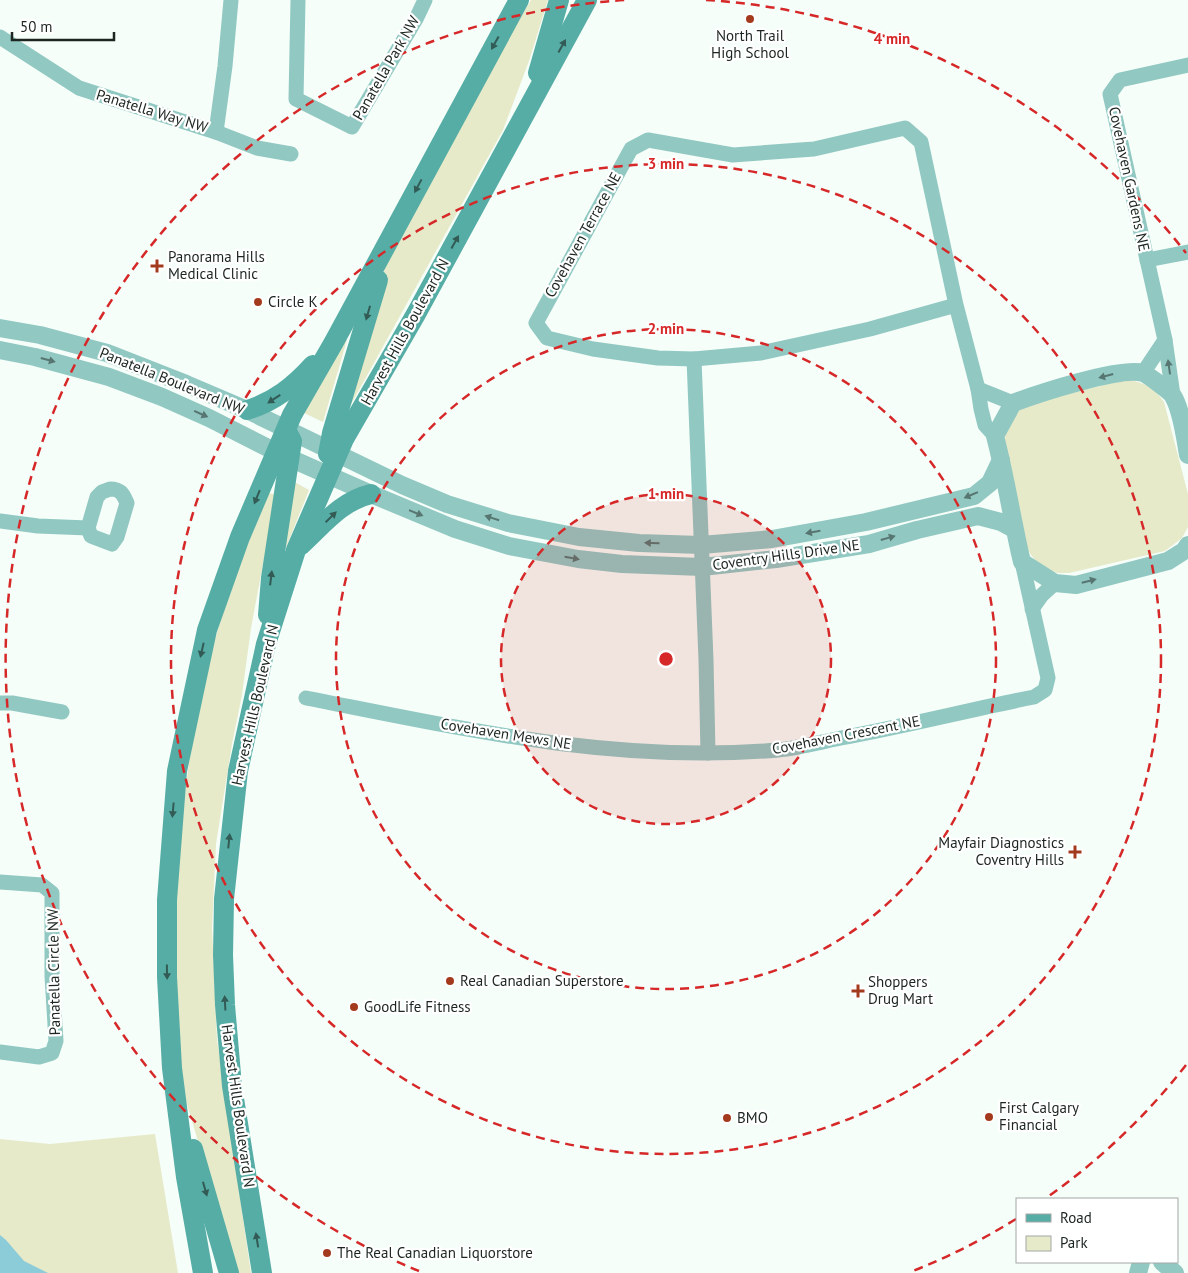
<svg xmlns="http://www.w3.org/2000/svg" width="1188" height="1273" font-family="'PT Sans',sans-serif">
	<style>
		.green { fill: #e6eac9 }
		.water { fill: #8ccbd8 }
		.lines { fill: none; stroke-linecap: round; stroke-linejoin: round }
		.minor { stroke: #92c8c2; stroke-width: 15 }
		.tertiary { stroke: #92c8c2; stroke-width: 18 }
		.secondary { stroke: #55ada5; stroke-width: 20 }
		.oneway { fill: #335b55 }
		.oneway2 { fill: #577671 }
		.ring { fill: none; stroke: #d62828; stroke-width: 2.5; stroke-dasharray: 9 6 }
		.poi-dot { fill: #a33a1e; stroke: #fff; stroke-width: 2 }
		.labels { text-anchor: middle; stroke-width: 4.5; stroke-linejoin: round; paint-order: stroke }
		.poi-label { font-size: 15px; fill: #1c2520; stroke: #fff; text-anchor: start }
		.street-label { font-size: 15px; fill: #1c2520; stroke: #fff }
		.centre { fill: #d62828; stroke: #fff; stroke-width: 2.5 }
		.ring-label { font-size: 15px; text-anchor: middle; font-weight: bold; fill: #d62828; stroke: #fff; stroke-width: 4.5; stroke-linejoin: round; paint-order: stroke }
	</style>
	<rect width="100%" height="100%" fill="#f5fef9"/>
	<g class="green">
		<path d="M531 0H548L529 61 503 130 349 408 344 405 385 268 491 68Z"/>
		<path d="M342 338 347 340 323 422 302 412Z"/>
		<path d="M1125 380C1142 381 1154 387 1164 402L1188 494V527L1182 538 1165 551 1069 573H1058L1046 569 1037 562 1031 555 1026 546 1003 449 1006 422 1021 408 1034 402Z"/>
		<path d="M291 480 309 490 285 550Z"/>
		<path d="M269 493 276 495 251 628 242 695 232 744 216 844 212 928 217 1039 251 1273H237L184 1094 172 969 175 869 198 695 237 567Z"/>
		<path d="M155 1134 178 1273H0V1139L50 1144Z"/>
	</g>
	<path class="water" d="M0 1235 6 1240 24 1261 48 1273H0Z"/>
	<g class="lines">
		<g class="minor">
			<path d="M298 0 296 99 352 127 416 19 425 0"/>
			<path d="M0 37 79 88 216 132 257 148 291 154"/>
			<path d="M216 132 225 66 231 0"/>
			<path d="M1147 260 1188 252"/>
			<path d="M956 305 870 329 761 353 694 359 658 358 593 349 547 338 536 323 631 149 648 140 733 155 814 149 905 128 921 142 956 305 978 389 981 409 985 425 995 436"/>
			<path d="M694 359 706 660 708 753"/>
			<path d="M1143 373 1165 340"/>
			<path d="M978 389 1013 403"/>
			<path d="M1173 395 1165 340 1110 94 1120 80 1188 65"/>
			<path d="M110 489C121 489 123 494 127 503L117 537 112 544 91 536 88 528 97 497 102 492Z"/>
			<path d="M0 521 38 526 88 528"/>
			<path d="M1032 609 1042 595 1055 583"/>
			<path d="M306 698C464 729 616 764 778 750 799 748 821 742 841 738 906 726 969 710 1034 697L1045 690 1048 678 1022 562"/>
			<path d="M0 703H12L62 712"/>
			<path d="M0 882 42 885 52 893V976L56 1041 52 1053 39 1057 0 1052"/>
		</g>
		<g class="tertiary">
			<path d="M0 328 40 335 107 353 186 384 247 410 402 485 447 504 508 523 579 537 639 543 701 545 772 539 866 522 974 496 990 483 1001 460"/>
			<path d="M0 350 35 357 109 377 162 397 209 418 276 452 371 494 455 529 509 546 578 559 622 564 702 567 776 559 869 544 917 530 978 516 1001 522 1014 529"/>
			<path d="M1188 455C1185 438 1182 411 1173 396 1171 392 1148 375 1143 373 1122 366 1037 394 1013 403L995 436C1006 478 1012 520 1022 562L1055 583 1076 585 1168 561 1184 551 1188 545"/>
			<path d="M1162 1262 1175 1273"/>
			<path d="M1138 1273 1141 1262"/>
		</g>
		<g class="secondary">
			<path d="M538 73 559 0"/>
			<path d="M247 410C274 402 294 386 313 365"/>
			<path d="M328 454 332 433 378 280"/>
			<path d="M301 545C323 525 341 501 371 494"/>
			<path d="M268 615 271 578 292 441 286 430"/>
			<path d="M193 1149 229 1273"/>
			<path d="M203 1273 186 1177 172 1068 167 977V900L177 771 207 630 240 537 292 415 334 342 519 0"/>
			<path d="M262 1273 232 1086 225 1005 223 955 224 899 238 771 266 644 296 550 344 439 416 314 587 0"/>
		</g>
	</g>
	<defs><path id="oneway-solid" d="M-6-.8H1V-3.2L6.5 0L1 3.2V.8H-6Z" transform="scale(1.25)"/></defs>
	<g class="oneway">
		<use href="#oneway-solid" transform="translate(495 43) rotate(119)"/>
		<use href="#oneway-solid" transform="translate(562 46) rotate(-61)"/>
		<use href="#oneway-solid" transform="translate(418 186) rotate(118)"/>
		<use href="#oneway-solid" transform="translate(455 242) rotate(-61)"/>
		<use href="#oneway-solid" transform="translate(368 313) rotate(106)"/>
		<use href="#oneway-solid" transform="translate(274 399) rotate(147)"/>
		<use href="#oneway-solid" transform="translate(257 497) rotate(112)"/>
		<use href="#oneway-solid" transform="translate(331 517) rotate(-44)"/>
		<use href="#oneway-solid" transform="translate(271 578) rotate(-83)"/>
		<use href="#oneway-solid" transform="translate(202 650) rotate(103)"/>
		<use href="#oneway-solid" transform="translate(173 810) rotate(95)"/>
		<use href="#oneway-solid" transform="translate(229 841) rotate(-84)"/>
		<use href="#oneway-solid" transform="translate(167 972) rotate(89)"/>
		<use href="#oneway-solid" transform="translate(225 1003) rotate(-93)"/>
		<use href="#oneway-solid" transform="translate(205 1189) rotate(74)"/>
		<use href="#oneway-solid" transform="translate(257 1240) rotate(-99)"/>
	</g>
	<g class="oneway2">
		<use href="#oneway-solid" transform="translate(48 360) rotate(15)"/>
		<use href="#oneway-solid" transform="translate(1169 367) rotate(-98)"/>
		<use href="#oneway-solid" transform="translate(1106 376) rotate(165)"/>
		<use href="#oneway-solid" transform="translate(201 414) rotate(24)"/>
		<use href="#oneway-solid" transform="translate(971 495) rotate(157)"/>
		<use href="#oneway-solid" transform="translate(416 513) rotate(22)"/>
		<use href="#oneway-solid" transform="translate(492 518) rotate(-162)"/>
		<use href="#oneway-solid" transform="translate(813 532) rotate(170)"/>
		<use href="#oneway-solid" transform="translate(888 538) rotate(-16)"/>
		<use href="#oneway-solid" transform="translate(652 543) rotate(-179)"/>
		<use href="#oneway-solid" transform="translate(572 558) rotate(10)"/>
		<use href="#oneway-solid" transform="translate(1089 581) rotate(-14)"/>
	</g>
	<circle cx="666" cy="659" r="165" fill="#d62828" fill-opacity=".12"/>
	<g class="ring">
		<circle cx="666" cy="659" r="165"/>
		<circle cx="666" cy="659" r="330"/>
		<circle cx="666" cy="659" r="495"/>
		<path d="M1186 1065A660 660 0 0 1 1049 1196M1016 1219A660 660 0 0 1 913 1271M419 1271A660 660 0 0 1 626 0M706 0A660 660 0 0 1 1186 253"/>
	</g>
	<g class="poi-dot">
		<circle cx="750" cy="19" r="5"/>
		<path d="M154.5 258.5h5v5h5v5h-5v5h-5v-5h-5v-5h5z"/>
		<circle cx="258" cy="302" r="5"/>
		<path d="M1072.5 844.5h5v5h5v5h-5v5h-5v-5h-5v-5h5z"/>
		<circle cx="450" cy="981" r="5"/>
		<path d="M855.5 983.5h5v5h5v5h-5v5h-5v-5h-5v-5h5z"/>
		<circle cx="354" cy="1007" r="5"/>
		<circle cx="989" cy="1117" r="5"/>
		<circle cx="727" cy="1118" r="5"/>
		<circle cx="327" cy="1253" r="5"/>
	</g>
	<g class="labels">
		<g class="poi-label">
			<text x="750" y="41" text-anchor="middle">North Trail<tspan x="750" dy="17">High School</tspan></text>
			<text x="168" y="262">Panorama Hills<tspan x="168" dy="17">Medical Clinic</tspan></text>
			<text x="268" y="307">Circle K</text>
			<text x="1064" y="848" text-anchor="end">Mayfair Diagnostics<tspan x="1064" dy="17">Coventry Hills</tspan></text>
			<text x="460" y="986">Real Canadian Superstore</text>
			<text x="868" y="987">Shoppers<tspan x="868" dy="17">Drug Mart</tspan></text>
			<text x="364" y="1012">GoodLife Fitness</text>
			<text x="999" y="1113">First Calgary<tspan x="999" dy="17">Financial</tspan></text>
			<text x="737" y="1123">BMO</text>
			<text x="337" y="1258">The Real Canadian Liquorstore</text>
		</g>
		<g class="street-label">
			<text transform="translate(386 68) rotate(-60)" y="5">Panatella Park NW</text>
			<text transform="translate(152 111) rotate(17)" y="5">Panatella Way NW</text>
			<text transform="translate(1129 179) rotate(78)" y="5">Covehaven Gardens NE</text>
			<text transform="translate(583 235) rotate(-61)" y="5">Covehaven Terrace NE</text>
			<text transform="translate(405 332) rotate(-61)" y="5">Harvest Hills Boulevard N</text>
			<text transform="translate(172 381) rotate(22)" y="5">Panatella Boulevard NW</text>
			<text transform="translate(786 555) rotate(-8)" y="5">Coventry Hills Drive NE</text>
			<text transform="translate(255 705) rotate(-77)" y="5">Harvest Hills Boulevard N</text>
			<text transform="translate(506 734) rotate(9)" y="5">Covehaven Mews NE</text>
			<text transform="translate(846 735) rotate(-11)" y="5">Covehaven Crescent NE</text>
			<text transform="translate(54 972) rotate(-91)" y="5">Panatella Circle NW</text>
			<text transform="translate(238 1106) rotate(82)" y="5">Harvest Hills Boulevard N</text>
		</g>
	</g>
	<circle cx="666" cy="659" r="8" class="centre"/>
	<g class="ring-label">
		<text x="892" y="44">4 min</text>
		<text x="666" y="169">3 min</text>
		<text x="666" y="334">2 min</text>
		<text x="666" y="499">1 min</text>
	</g>
	<rect x="1016" y="1198" width="162" height="65" fill="#ffffff" stroke="#a4a8a6"/>
	<rect x="1026" y="1214" width="25" height="8" fill="#55ada5" stroke="#a4a8a6"/>
	<text x="1060" y="1223" font-size="15" fill="#1c2520">Road</text>
	<rect x="1026" y="1236" width="25" height="15" fill="#e6eac9" stroke="#a4a8a6"/>
	<text x="1060" y="1248" font-size="15" fill="#1c2520">Park</text>
	<path d="M12 32v8h102v-8" fill="none" stroke="#1c2520" stroke-width="2.5"/>
	<text x="20" y="32" font-size="15" fill="#1c2520" stroke="#ffffff" stroke-width="4" paint-order="stroke">50 m</text>
</svg>
